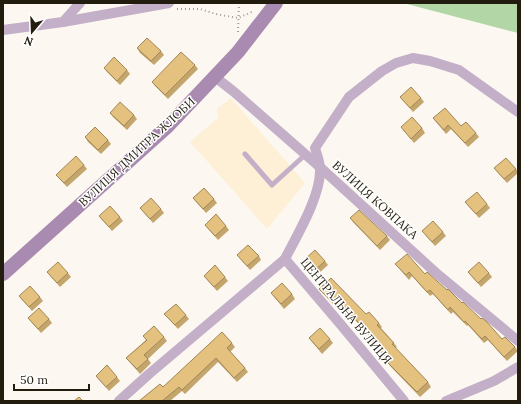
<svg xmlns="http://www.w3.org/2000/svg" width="521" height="404" font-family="Lora,serif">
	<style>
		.built { fill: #fdf0d7 }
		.green { fill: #b3d6a6 }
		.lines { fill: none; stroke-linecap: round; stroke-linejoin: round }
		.path { stroke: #a19d93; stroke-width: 2; stroke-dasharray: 1 3; stroke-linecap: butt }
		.service { stroke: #c3afc8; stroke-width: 5 }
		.minor { stroke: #c3afc8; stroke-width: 10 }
		.secondary { stroke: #a98ab0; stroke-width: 14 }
		.wall { fill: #c4a66c }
		.building { fill: #e4c17e; stroke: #a08758 }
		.labels { text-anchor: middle; stroke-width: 3; stroke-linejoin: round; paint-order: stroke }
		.street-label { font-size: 12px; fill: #221c0f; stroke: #fff }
	</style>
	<rect width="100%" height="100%" fill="#fcf8f1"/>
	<path class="built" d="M231 98 305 183 267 229 190 142 218 118 217 109Z"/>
	<path class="green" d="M403 3H518V33Z"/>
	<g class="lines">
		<g class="path">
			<path d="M177 9H200L216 14 238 18 254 11"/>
			<path d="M238 32 239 3"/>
		</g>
		<path class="service" d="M245 154 272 185 305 155"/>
		<g class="minor">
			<path d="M63 22 169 3"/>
			<path d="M3 30 63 22 80 3"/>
			<path d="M215 77 233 91 321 168 435 272 518 341"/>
			<path d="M119 401 149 374 285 259"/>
			<path d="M404 401 342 326 285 259C297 235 321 196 320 169 320 162 317 155 315 148L349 97 382 71 396 63 413 58 430 61 459 70 518 112"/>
			<path d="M446 401 494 381 518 367"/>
		</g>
		<path class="secondary" d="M3 274 168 126 238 52 276 3"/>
	</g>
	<g class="wall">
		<path d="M137 48 161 51 164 55 154 65 140 53Z"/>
		<path d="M195 65 198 69 168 99 155 86 152 82Z"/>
		<path d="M104 68 127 70 130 74 120 85 107 72Z"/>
		<path d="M400 97 421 98 424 102 413 112Z"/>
		<path d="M110 113 134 115 137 119 127 130 113 117Z"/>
		<path d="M433 118 461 126 476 133 479 137 468 147 451 129 446 134Z"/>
		<path d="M401 127 422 128 425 133 414 143Z"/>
		<path d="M85 137 108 140 111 144 101 154 88 142Z"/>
		<path d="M84 165 87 169 67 187 56 175Z"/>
		<path d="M494 168 516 169 518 172V173L507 183Z"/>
		<path d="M193 198 214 199 217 203 206 213Z"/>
		<path d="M465 202 487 204 490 208 479 218Z"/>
		<path d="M140 208 161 209 164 213 153 223Z"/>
		<path d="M99 216 120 217 123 221 112 231Z"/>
		<path d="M350 218 387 236 390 240 380 250 353 222Z"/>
		<path d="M205 225 226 226 229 230 218 240Z"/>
		<path d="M422 231 443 232 446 236 435 246Z"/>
		<path d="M237 255 259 256 261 260 250 270Z"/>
		<path d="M304 260 325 261 328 265 317 275Z"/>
		<path d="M395 264 425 274 462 303 502 339 515 347 518 351 507 361 488 340 484 343 468 325 467 326 453 312 451 314 433 294 430 296 412 276 409 280Z"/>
		<path d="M47 272 68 273 71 277 60 287Z"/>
		<path d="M468 272 489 273 492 277 481 287Z"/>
		<path d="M204 276 225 277 228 281 217 291Z"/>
		<path d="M319 289 366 314 379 323 382 327 381 328 394 343 397 347 395 348 428 382 431 387 420 397 391 367 388 363 390 361 375 346 372 342 374 340 353 318 350 320 334 303 333 304Z"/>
		<path d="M271 293 292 294 295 299 284 309Z"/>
		<path d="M19 296 40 297 43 301 32 311Z"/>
		<path d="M164 314 186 315 189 319 178 329Z"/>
		<path d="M28 318 49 319 52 323 41 333Z"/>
		<path d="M143 336 164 337 167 341 148 359 151 363 140 374 126 358 146 340Z"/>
		<path d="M309 338 330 339 333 343 322 354Z"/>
		<path d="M232 343 235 347 230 352 245 368 248 372 237 382 218 362 185 394 182 391 170 401H139L163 387Z"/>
		<path d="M96 376 117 377 120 381 109 391Z"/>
	</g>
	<g class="building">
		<path d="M147 38 161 51 151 61 137 48Z"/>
		<path d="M181 52 195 65 165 95 152 82Z"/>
		<path d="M114 57 127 70 117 81 104 68Z"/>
		<path d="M411 87 421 98 410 108 400 97Z"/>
		<path d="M120 102 134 115 124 126 110 113Z"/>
		<path d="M445 108 461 126 466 122 476 133 465 143 448 125 444 130 433 118Z"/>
		<path d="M412 117 422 128 411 139 401 127Z"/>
		<path d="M95 127 108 140 98 150 85 137Z"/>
		<path d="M76 156 84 165 64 183 56 175Z"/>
		<path d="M506 158 516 169 504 179 494 168Z"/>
		<path d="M204 188 214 199 203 209 193 198Z"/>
		<path d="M477 192 487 204 476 214 465 202Z"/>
		<path d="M151 198 161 209 150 219 140 208Z"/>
		<path d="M110 206 120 217 109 227 99 216Z"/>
		<path d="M359 210 387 236 377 246 350 218Z"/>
		<path d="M216 214 226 226 215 236 205 225Z"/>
		<path d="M433 221 443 232 432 242 422 231Z"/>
		<path d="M248 245 259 256 247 266 237 255Z"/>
		<path d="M315 250 325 261 314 271 304 260Z"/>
		<path d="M407 254 425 274 427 272 447 290 448 289 462 303 463 302 481 319 482 318 486 321 502 339 505 337 515 347 504 357 485 336 482 339 465 321 464 322 450 307 448 310 430 290 427 292 409 272 406 275 395 264Z"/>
		<path d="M58 262 68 273 57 283 47 272Z"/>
		<path d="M479 262 489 273 478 283 468 272Z"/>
		<path d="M215 265 225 277 214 287 204 276Z"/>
		<path d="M331 278 366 314 369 312 379 323 377 325 394 343 392 344 428 382 417 392 388 363 390 361 372 342 374 340 350 313 347 316 331 299 330 300 319 289Z"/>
		<path d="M282 283 292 294 281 304 271 293Z"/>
		<path d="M30 286 40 297 29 307 19 296Z"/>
		<path d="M176 304 186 315 175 325 164 314Z"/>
		<path d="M39 308 49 319 38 329 28 318Z"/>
		<path d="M154 326 164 337 144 355 148 359 137 369 126 358 147 340 143 336Z"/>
		<path d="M320 328 330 339 319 349 309 338Z"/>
		<path d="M222 332 232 343 227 348 245 368 234 378 216 358 182 390 179 387 162 401H139L160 384 163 387Z"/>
		<path d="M107 365 117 377 106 387 96 376Z"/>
		<path d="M79 397 83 401H74Z"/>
	</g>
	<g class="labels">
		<g class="street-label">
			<text transform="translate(137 152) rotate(-43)" y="4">ВУЛИЦЯ ДМИТРА ЖЛОБИ</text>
			<text transform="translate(375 200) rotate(42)" y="4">ВУЛИЦЯ КОВПАКА</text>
			<text transform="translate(346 311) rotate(50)" y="4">ЦЕНТРАЛЬНА ВУЛИЦЯ</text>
		</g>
	</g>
	<rect width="521" height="404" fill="none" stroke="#221c0f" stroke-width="8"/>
	<g transform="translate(32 32) rotate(199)" stroke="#ffffff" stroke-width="3" paint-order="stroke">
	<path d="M0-3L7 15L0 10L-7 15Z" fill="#221c0f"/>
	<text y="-6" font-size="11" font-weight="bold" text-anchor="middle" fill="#221c0f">N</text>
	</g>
	<path d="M14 384v6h75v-6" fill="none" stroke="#221c0f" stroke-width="2"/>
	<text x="20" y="384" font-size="12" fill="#221c0f" stroke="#ffffff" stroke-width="3" paint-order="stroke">50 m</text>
</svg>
